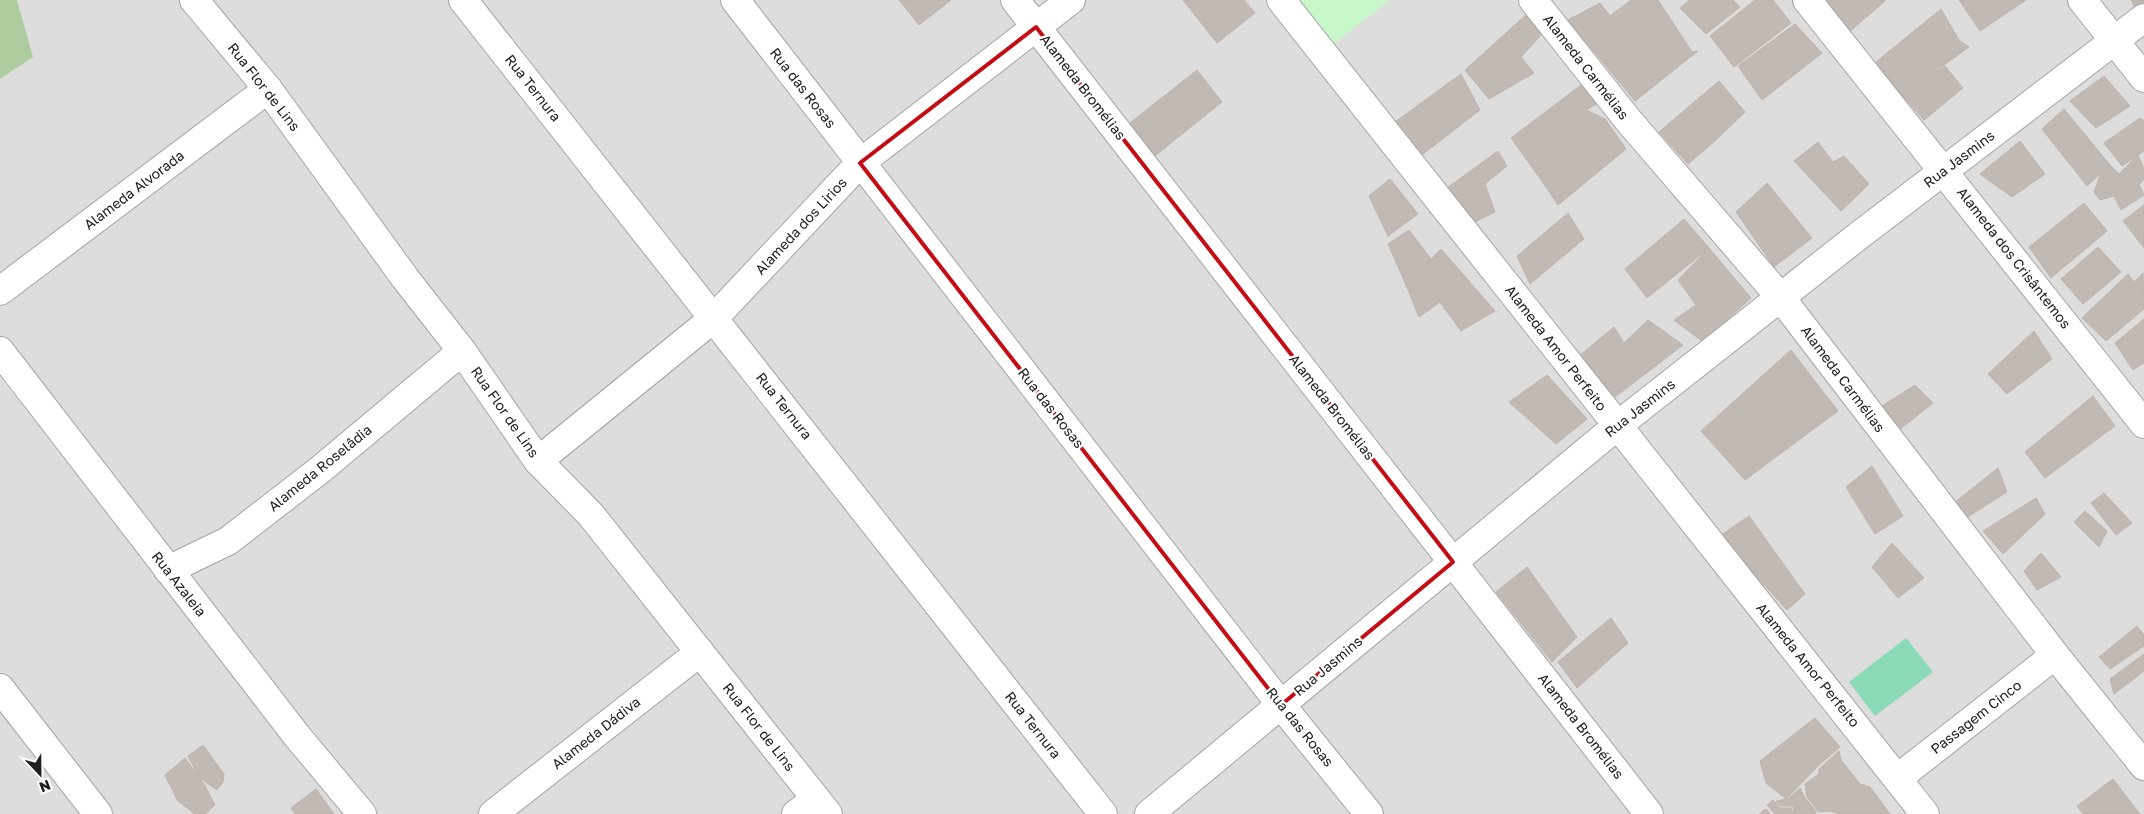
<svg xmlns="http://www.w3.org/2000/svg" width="2144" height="814" font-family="'Golos Text',sans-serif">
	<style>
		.residential { fill: #dedddd }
		.forest { fill: #aecd9f }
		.park { fill: #c8f7c9 }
		.pitch { fill: #8adab8 }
		.building { fill: #c1b9b4; stroke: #c1b3aa }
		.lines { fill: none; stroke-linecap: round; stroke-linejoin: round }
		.minor-casing { stroke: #a4a4a4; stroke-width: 30 }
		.minor { stroke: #fff; stroke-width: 28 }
		.marked { fill: none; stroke: #c50b14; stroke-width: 4; stroke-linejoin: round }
		.labels { text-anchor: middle; stroke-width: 4.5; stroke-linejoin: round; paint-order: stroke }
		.street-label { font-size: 14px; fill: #202020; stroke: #fff }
	</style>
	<rect width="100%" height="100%" fill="#f0ede7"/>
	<rect class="residential" x="0" y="0" width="2144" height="814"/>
	<path class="forest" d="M0 0H17L33 57 0 79Z"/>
	<path class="park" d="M1293 0H1390L1331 46Z"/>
	<path class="pitch" d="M1906 638 1933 672 1875 716 1849 682Z"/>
	<g class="building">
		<path d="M899 0H951L919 25Z"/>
		<path d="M1183 0H1244L1255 13 1217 43Z"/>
		<path d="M1631 0H1658L1692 52 1698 51 1635 101 1568 20 1600 3 1610 16Z"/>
		<path d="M1690 0H1733L1740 7 1706 34 1680 8Z"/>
		<path d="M1755 0H1773L1791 23 1734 67 1710 36Z"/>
		<path d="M1828 0H1884L1885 1 1848 33 1821 6Z"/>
		<path d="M1959 0H2026L1980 31Z"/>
		<path d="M2131 0H2144V14L2140 17Z"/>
		<path d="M1941 9 1959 40 1969 47 1902 95 1876 62Z"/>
		<path d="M1527 14 1542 34 1521 57 1534 73 1489 99 1465 70Z"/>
		<path d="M1795 24 1822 53 1762 100 1738 66Z"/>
		<path d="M1945 66 1963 88 1924 120 1902 95Z"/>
		<path d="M1197 70 1222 102 1151 159 1125 127Z"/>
		<path d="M1461 74 1480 110 1418 158 1391 125Z"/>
		<path d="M2104 76 2130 106 2096 128 2070 101Z"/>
		<path d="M1589 79 1600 102 1586 110 1605 119 1539 177 1511 138Z"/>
		<path d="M1719 81 1745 112 1716 140 1688 164 1659 132Z"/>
		<path d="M2064 109 2110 165 2087 186 2042 129Z"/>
		<path d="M2140 118 2144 121V151L2122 166 2104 143Z"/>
		<path d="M1605 119 1626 149 1558 205 1539 177Z"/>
		<path d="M2020 141 2045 174 2012 197 1980 174Z"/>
		<path d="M1818 142 1833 162 1844 156 1869 184 1841 211 1794 161Z"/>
		<path d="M1498 151 1507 166 1485 184 1495 212 1471 224 1447 188Z"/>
		<path d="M2138 155 2144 169V179L2139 185 2144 195 2121 210 2114 196 2100 200 2094 192 2101 173 2110 165 2119 174Z"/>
		<path d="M1390 179 1418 214 1388 236 1369 196Z"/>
		<path d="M1767 183 1812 238 1774 267 1736 212Z"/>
		<path d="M2084 203 2107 231 2051 278 2029 247Z"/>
		<path d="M2144 205V248L2123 221Z"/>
		<path d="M1568 213 1584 239 1530 284 1517 256Z"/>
		<path d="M1684 219 1709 248 1647 298 1625 269Z"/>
		<path d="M1409 230 1431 259 1406 285 1388 244Z"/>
		<path d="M2098 247 2121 272 2083 304 2061 279Z"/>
		<path d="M1709 248 1751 298 1703 342 1674 320 1696 305 1678 280Z"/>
		<path d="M1441 249 1495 311 1461 331 1440 302 1419 317 1406 285Z"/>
		<path d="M2143 273 2144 309 2106 341 2082 318 2128 274 2134 282Z"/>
		<path d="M2144 319V363L2133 370 2115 343Z"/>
		<path d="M1648 320 1683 345 1615 397 1579 356 1614 327 1624 343Z"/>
		<path d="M2034 331 2052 359 2007 394 1988 374Z"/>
		<path d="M1791 350 1838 411 1745 480 1701 431Z"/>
		<path d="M1547 375 1587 419 1556 444 1509 402Z"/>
		<path d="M1915 385 1933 403 1895 433 1879 408Z"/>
		<path d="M2093 396 2115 426 2045 478 2025 452Z"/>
		<path d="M1872 466 1903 516 1875 534 1846 487Z"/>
		<path d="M1998 468 2007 492 1966 518 1954 503Z"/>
		<path d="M2104 493 2132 523 2116 535 2091 503Z"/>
		<path d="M2036 498 2045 514 2003 554 1983 531Z"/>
		<path d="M2085 511 2107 531 2099 547 2074 522Z"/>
		<path d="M1749 516 1805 594 1787 610 1720 536Z"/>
		<path d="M1892 543 1924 578 1898 598 1872 567Z"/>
		<path d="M2041 553 2061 577 2037 590 2024 571Z"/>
		<path d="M1527 567 1577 637 1552 662 1496 592Z"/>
		<path d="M1611 618 1628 643 1577 688 1558 662Z"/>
		<path d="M2137 626 2144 635V646L2110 669 2099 657Z"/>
		<path d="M2144 654V671L2114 694 2110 679Z"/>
		<path d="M1815 718 1840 747 1820 764 1786 799 1766 783 1760 761Z"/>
		<path d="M203 745 224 774 223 782 217 790 199 777 188 756Z"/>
		<path d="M1839 751 1841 760 1860 784 1870 787 1890 814H1840L1829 811 1819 812 1807 797 1805 784 1819 774V769Z"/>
		<path d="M185 758 204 784 215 805 205 814H195L178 801 165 775Z"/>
		<path d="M2113 779 2140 814H2083L2077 806Z"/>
		<path d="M1800 788 1805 798 1817 812 1815 814H1795L1793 806H1780L1776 801 1788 799Z"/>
		<path d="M316 789 334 814H295L291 808Z"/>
		<path d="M1773 800 1780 808H1791L1794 814H1775L1767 805Z"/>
		<path d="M1766 809 1770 814H1759Z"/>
	</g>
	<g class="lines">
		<defs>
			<g id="minor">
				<path d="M194 0 268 89 405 278 462 351 538 461 591 515 828 814"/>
				<path d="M463 0 1103 814"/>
				<path d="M735 0 1281 705 1369 814"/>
				<path d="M1015 0 1649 814"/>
				<path d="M1281 0 1925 814"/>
				<path d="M1533 0 1628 120 1781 298 2055 655 2144 766"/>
				<path d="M1807 0 2144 424"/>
				<path d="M2082 0 2144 78"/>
				<path d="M0 291 268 89"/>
				<path d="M0 351 297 736 362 814"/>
				<path d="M538 461 714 318 860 163 1071 0"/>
				<path d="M168 570 228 541 321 469 462 351"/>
				<path d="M0 688 98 814"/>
				<path d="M1898 778 2055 655"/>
				<path d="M493 814 700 652"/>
				<path d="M796 814 816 799"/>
				<path d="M1149 814 1617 426 1857 237 2144 18"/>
			</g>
		</defs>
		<use href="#minor" class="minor-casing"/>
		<use href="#minor" class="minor"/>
	</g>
	<path class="marked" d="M1036 27 1453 562 1281 705 860 163Z"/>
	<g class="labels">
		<g class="street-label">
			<text transform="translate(1586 67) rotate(52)" y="5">Alameda Carmélias</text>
			<text transform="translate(264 87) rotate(52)" y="5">Rua Flor de Lins</text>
			<text transform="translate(1083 87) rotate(52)" y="5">Alameda Bromélias</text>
			<text transform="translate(533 88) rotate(52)" y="5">Rua Ternura</text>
			<text transform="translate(803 88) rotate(52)" y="5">Rua das Rosas</text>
			<text transform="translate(1959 159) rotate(-37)" y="5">Rua Jasmins</text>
			<text transform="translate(134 190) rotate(-37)" y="5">Alameda Alvorada</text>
			<text transform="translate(801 226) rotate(-47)" y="5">Alameda dos Lirios</text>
			<text transform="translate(2014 258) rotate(52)" y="5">Alameda dos Crisântemos</text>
			<text transform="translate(1556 348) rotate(52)" y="5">Alameda Amor Perfeito</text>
			<text transform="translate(1843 379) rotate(53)" y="5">Alameda Carmélias</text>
			<text transform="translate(784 406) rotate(52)" y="5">Rua Ternura</text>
			<text transform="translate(1332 407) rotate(52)" y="5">Alameda Bromélias</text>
			<text transform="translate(1051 408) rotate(52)" y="5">Rua das Rosas</text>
			<text transform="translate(1640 408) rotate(-38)" y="5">Rua Jasmins</text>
			<text transform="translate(505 412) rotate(55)" y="5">Rua Flor de Lins</text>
			<text transform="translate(320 468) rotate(-39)" y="5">Alameda Roselâdia</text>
			<text transform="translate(179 584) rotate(52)" y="5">Rua Azaleia</text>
			<text transform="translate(1808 665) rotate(51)" y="5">Alameda Amor Perfeito</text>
			<text transform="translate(1328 666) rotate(-40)" y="5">Rua Jasmins</text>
			<text transform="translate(1976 717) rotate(-38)" y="5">Passagem Cinco</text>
			<text transform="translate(1033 725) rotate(52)" y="5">Rua Ternura</text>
			<text transform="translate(1581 726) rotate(52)" y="5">Alameda Bromélias</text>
			<text transform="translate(759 727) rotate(52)" y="5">Rua Flor de Lins</text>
			<text transform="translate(1300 727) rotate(51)" y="5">Rua das Rosas</text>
			<text transform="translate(596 733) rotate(-38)" y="5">Alameda Dádiva</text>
		</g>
	</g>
	<g transform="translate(40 774) rotate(158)" stroke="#ffffff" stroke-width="4" paint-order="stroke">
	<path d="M0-4L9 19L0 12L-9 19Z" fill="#202020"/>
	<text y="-8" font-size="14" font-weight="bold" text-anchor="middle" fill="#202020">N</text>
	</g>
</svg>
